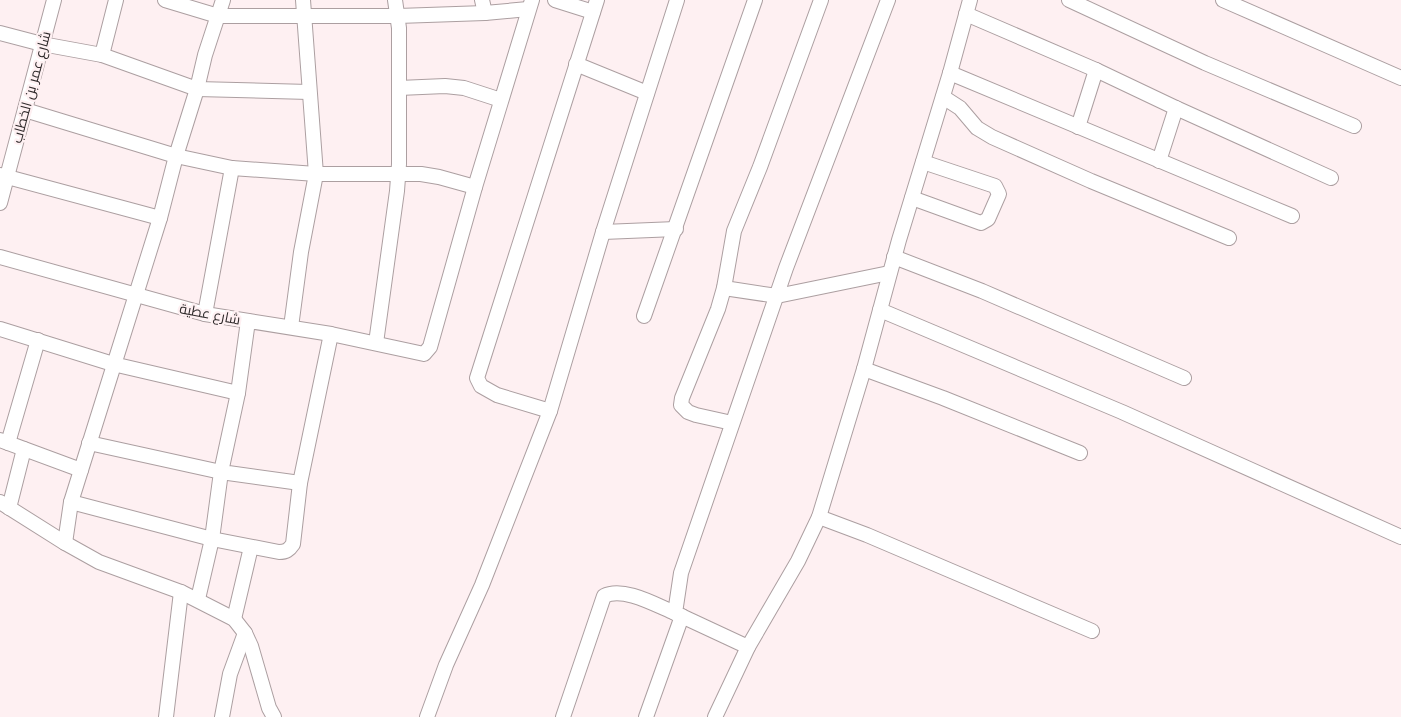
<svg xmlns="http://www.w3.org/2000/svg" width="1401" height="717" font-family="'Nunito Sans',Cairo,sans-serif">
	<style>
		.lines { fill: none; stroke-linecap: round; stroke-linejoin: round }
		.minor-casing { stroke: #ac9fa1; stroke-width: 16 }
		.minor { stroke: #fff; stroke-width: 14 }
		.labels { text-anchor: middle; stroke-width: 4.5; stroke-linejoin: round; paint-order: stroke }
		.street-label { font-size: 14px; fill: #2f2a2b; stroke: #fef0f2 }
	</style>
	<rect width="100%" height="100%" fill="#fef0f2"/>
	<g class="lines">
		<defs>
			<g id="minor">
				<path d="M116 0 102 55 197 89 309 92"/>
				<path d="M165 0 218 16H398L485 13 528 9"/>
				<path d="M482 0 485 13"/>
				<path d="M555 0 593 12"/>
				<path d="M597 0 477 378 481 386 497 395 550 411 603 232 677 0"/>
				<path d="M1069 0 1205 63 1354 126"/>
				<path d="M1223 0 1401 78"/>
				<path d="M966 14 1096 70 1176 108 1331 178"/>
				<path d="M0 33 42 44 102 55"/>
				<path d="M576 64 647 93"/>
				<path d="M950 73 1292 216"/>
				<path d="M399 88 445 86 464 88 501 100"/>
				<path d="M943 97 960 108 977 128 992 137 1091 181 1229 238"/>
				<path d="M25 110 176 156 232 168 316 174H421L439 177 475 187"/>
				<path d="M1078 127 1096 70"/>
				<path d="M1159 161 1176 108"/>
				<path d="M0 175 160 218"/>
				<path d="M912 198 981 223 988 219 999 194 995 186 923 162"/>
				<path d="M0 203 54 0"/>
				<path d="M603 232 676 229"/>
				<path d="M0 257 205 314 331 334 424 354 430 347 475 187 532 0"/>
				<path d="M894 257 982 291 1184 378"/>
				<path d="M724 288 777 296 889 273"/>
				<path d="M880 310 1122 412 1401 537"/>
				<path d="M205 314 232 168"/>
				<path d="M644 316 755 0"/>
				<path d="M248 321 238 393 221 472 300 483"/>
				<path d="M291 327 301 252 316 174 303 0"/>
				<path d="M0 329 113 364 238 393"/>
				<path d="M376 343 397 191 399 164V28L395 0"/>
				<path d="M864 369 943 398 1080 453"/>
				<path d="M732 423 696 415 688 412 681 405 682 398 718 309 724 288 734 231 760 167 821 0"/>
				<path d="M0 440 81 470"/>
				<path d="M8 443 38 340"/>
				<path d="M89 443 221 472 212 539 198 599"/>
				<path d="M0 502 65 543 99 562 181 592 234 619 245 633 251 646 269 708 274 717"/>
				<path d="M71 502 212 539 279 552C286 552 289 550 293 544L300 483 331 334"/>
				<path d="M9 508 24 449"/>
				<path d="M819 517 867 535 1092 631"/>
				<path d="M65 543 71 502 160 218 176 156 197 89 205 55 223 0"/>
				<path d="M234 619 251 547"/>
				<path d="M748 647 675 613 681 573 786 268 888 0"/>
				<path d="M166 717 181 592"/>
				<path d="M222 717 230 674 245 633"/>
				<path d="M427 717 446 665 482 585 550 411"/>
				<path d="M563 717 604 596C623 586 656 605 675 613"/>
				<path d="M646 717 682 616"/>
				<path d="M715 717 748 647 798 561 819 517 864 369 899 240 950 73 970 0"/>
			</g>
		</defs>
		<use href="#minor" class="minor-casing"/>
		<use href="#minor" class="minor"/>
	</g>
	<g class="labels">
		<g class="street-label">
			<text transform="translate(31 87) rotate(-75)" y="5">شارع عمر بن الخطاب</text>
			<text transform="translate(210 314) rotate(11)" y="5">شارع عطية</text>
		</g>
	</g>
</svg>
